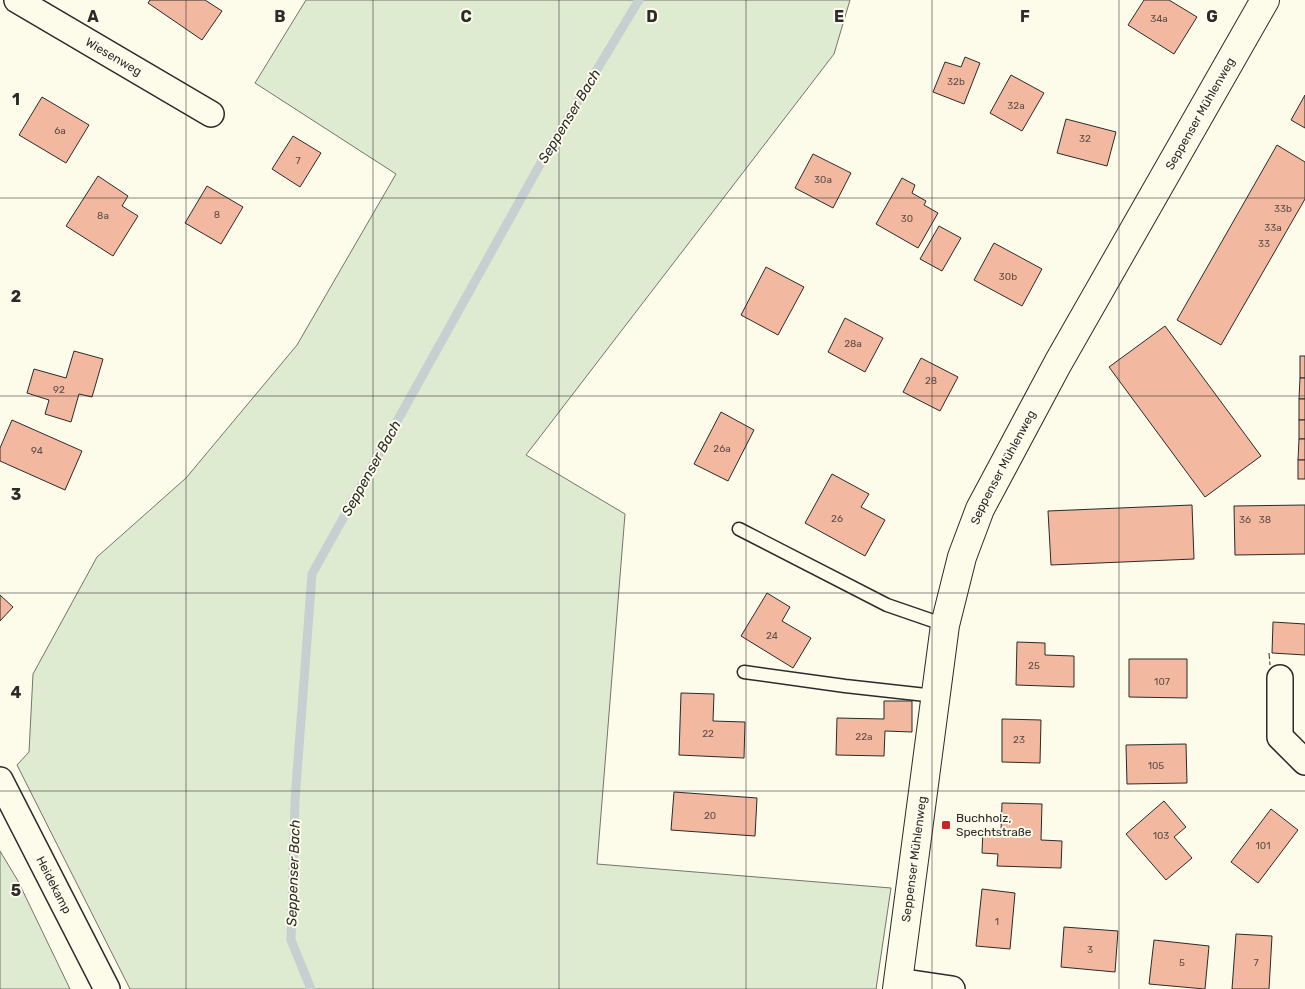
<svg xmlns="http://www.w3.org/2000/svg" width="1305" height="989" font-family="Rubik,sans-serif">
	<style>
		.green { fill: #deebd1; stroke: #74746e }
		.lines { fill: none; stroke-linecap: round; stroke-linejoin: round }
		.stream { stroke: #c7d0d0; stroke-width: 9 }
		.building { fill: #f2b8a0; stroke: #2b2b2b }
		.service-casing { stroke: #2b2b2b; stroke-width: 15 }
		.minor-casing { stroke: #2b2b2b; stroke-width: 28 }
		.tertiary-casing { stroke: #2b2b2b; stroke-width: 30 }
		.service { stroke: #fdfbea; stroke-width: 12 }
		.minor { stroke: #fdfbea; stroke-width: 25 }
		.tertiary { stroke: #fdfbea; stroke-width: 28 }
		.fence { stroke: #2b2b2b; stroke-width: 1; stroke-dasharray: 6 2.5; stroke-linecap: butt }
		.grid { fill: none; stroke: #2b2b2b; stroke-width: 1; stroke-opacity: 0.55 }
		.poi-dot { fill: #c62828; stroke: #fdfbea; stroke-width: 2 }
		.labels { text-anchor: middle; stroke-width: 4; stroke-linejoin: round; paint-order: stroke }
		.number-label { font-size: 10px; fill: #5d4e48 }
		.street-label { font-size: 12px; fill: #2b2b2b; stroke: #fdfbea }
		.poi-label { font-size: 12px; fill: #2b2b2b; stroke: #fdfbea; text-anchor: start }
		.water-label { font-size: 14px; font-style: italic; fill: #2b2b2b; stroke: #fdfbea }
		.grid-label { font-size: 16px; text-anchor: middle; font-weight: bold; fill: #2b2b2b; stroke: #fdfbea; stroke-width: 4; stroke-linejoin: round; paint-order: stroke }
	</style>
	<rect width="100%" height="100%" fill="#fdfbea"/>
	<g class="green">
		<path d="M306 0H850L834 54 526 455 625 514 597 864 891 888 876 989H130L17 765 29 752 33 674 97 557 186 478 297 345 396 174 255 83Z"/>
		<path d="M0 851 18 881 70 989H0Z"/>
	</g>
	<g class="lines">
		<path class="stream" d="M311 989 291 940 295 800 312 574 543 159 639 0"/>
	</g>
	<g class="building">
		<path d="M150 0H205L222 11 202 40 148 3Z"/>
		<path d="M1144 0H1169L1197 17 1174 54 1128 25Z"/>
		<path d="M965 57 980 63 964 104 933 92 945 62 961 67Z"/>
		<path d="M1011 75 1044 93 1022 131 990 113Z"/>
		<path d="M1305 95V128L1291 120Z"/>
		<path d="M42 97 89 125 66 163 19 135Z"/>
		<path d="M1066 119 1116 132 1107 166 1057 153Z"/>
		<path d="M293 136 321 153 300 187 272 169Z"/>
		<path d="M1277 145 1305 162V199L1221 345 1177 320Z"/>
		<path d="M813 154 851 173 833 208 795 188Z"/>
		<path d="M98 176 128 196 122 206 138 216 113 256 66 226Z"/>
		<path d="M902 178 915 185 912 193 926 201 924 205 938 213 918 248 876 224Z"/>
		<path d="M207 186 243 207 221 244 185 223Z"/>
		<path d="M939 226 961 238 942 271 920 259Z"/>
		<path d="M994 243 1042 269 1022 306 974 280Z"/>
		<path d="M766 267 804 287 778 335 741 315Z"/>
		<path d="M845 318 883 338 865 372 828 352Z"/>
		<path d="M1165 326 1261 456 1205 497 1109 367Z"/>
		<path d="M74 351 103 359 92 397 79 394 71 422 45 414 49 400 27 393 34 369 66 378Z"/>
		<rect x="1300" y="356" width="5" height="22"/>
		<path d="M921 358 958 377 940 411 903 392Z"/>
		<path d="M1300 378H1305V399H1299Z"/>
		<rect x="1299" y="399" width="6" height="21"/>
		<path d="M721 412 754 430 728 481 694 464Z"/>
		<path d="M12 420 82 451 65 490 0 461V448Z"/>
		<rect x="1299" y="420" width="6" height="19"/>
		<path d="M1299 439H1305V460H1298Z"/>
		<rect x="1298" y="460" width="7" height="19"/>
		<path d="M832 474 869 494 861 507 885 520 865 556 805 523Z"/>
		<path d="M1192 505 1194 559 1051 565 1048 511Z"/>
		<path d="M1305 505V554L1235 555 1234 506Z"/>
		<path d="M767 593 790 607 782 621 811 638 793 668 741 636Z"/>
		<path d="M0 595 13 607 0 621Z"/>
		<path d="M1273 622 1305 624V655L1272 653Z"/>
		<path d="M1017 642 1045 643V655L1074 656V687L1016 685Z"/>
		<path d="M1129 659H1187V698L1129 697Z"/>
		<path d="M681 693 714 694 713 721 745 722 744 758 679 755Z"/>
		<path d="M884 701H912V732L885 731 884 756 836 755 837 718 884 719Z"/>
		<path d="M1002 719 1041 720 1040 763 1002 762Z"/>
		<path d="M1186 744 1187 783 1127 784 1126 745Z"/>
		<path d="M674 792 757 798 755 836 671 830Z"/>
		<path d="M1164 801 1186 827 1174 837 1192 858 1166 880 1126 834Z"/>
		<path d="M1002 803 1042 804 1041 840 1062 841 1061 868 997 866 998 854 982 853 983 829 1001 830Z"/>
		<path d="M1271 809 1298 830 1258 883 1231 862Z"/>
		<path d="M982 889 1015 893 1010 949 976 946Z"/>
		<path d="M1064 927 1118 931 1115 972 1061 967Z"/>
		<path d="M1236 934 1272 936 1269 989H1232Z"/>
		<path d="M1154 940 1209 946 1205 989 1149 984Z"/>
	</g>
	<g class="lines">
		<defs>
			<g id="service">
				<path d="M739 529 887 605 945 625"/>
				<path d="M744 672 845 686 935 696"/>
			</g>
			<g id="minor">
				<path id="s1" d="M17 0 211 114"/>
				<path d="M1280 678V737L1305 762"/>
				<path id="s2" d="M0 780 107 989"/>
				<path d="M898 981 952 989"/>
			</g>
			<g id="tertiary">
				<path id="s3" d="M897 989 945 625 962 557 980 509 1058 363 1265 0"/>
			</g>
		</defs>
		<use href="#service" class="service-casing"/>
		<use href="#minor" class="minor-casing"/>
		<use href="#tertiary" class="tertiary-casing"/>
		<use href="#service" class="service"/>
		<use href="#minor" class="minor"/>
		<use href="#tertiary" class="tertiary"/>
		<path class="fence" d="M1269 653 1270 665"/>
	</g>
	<path class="grid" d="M186 0V989M373 0V989M559 0V989M746 0V989M932 0V989M1119 0V989M0 198H1305M0 396H1305M0 593H1305M0 791H1305"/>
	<rect class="poi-dot" x="941" y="820" width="10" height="10" rx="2.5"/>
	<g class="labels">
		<g class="number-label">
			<text x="1159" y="22">34a</text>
			<text x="956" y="85">32b</text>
			<text x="1016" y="109">32a</text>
			<text x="60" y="134">6a</text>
			<text x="1085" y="142">32</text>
			<text x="298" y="164">7</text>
			<text x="823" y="183">30a</text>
			<text x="1283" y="212">33b</text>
			<text x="217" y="218">8</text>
			<text x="103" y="219">8a</text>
			<text x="907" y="222">30</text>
			<text x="1273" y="231">33a</text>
			<text x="1264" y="247">33</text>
			<text x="1008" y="280">30b</text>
			<text x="853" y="347">28a</text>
			<text x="931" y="384">28</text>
			<text x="59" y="393">92</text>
			<text x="722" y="452">26a</text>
			<text x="37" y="454">94</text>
			<text x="837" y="522">26</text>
			<text x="1245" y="523">36</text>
			<text x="1265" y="523">38</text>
			<text x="772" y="639">24</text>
			<text x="1034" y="669">25</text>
			<text x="1162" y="685">107</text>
			<text x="708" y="737">22</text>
			<text x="864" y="740">22a</text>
			<text x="1019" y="743">23</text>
			<text x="1156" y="769">105</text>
			<text x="710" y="819">20</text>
			<text x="1161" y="839">103</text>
			<text x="1263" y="849">101</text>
			<text x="997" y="925">1</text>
			<text x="1090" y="953">3</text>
			<text x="1182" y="966">5</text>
			<text x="1256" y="966">7</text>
		</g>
		<g class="street-label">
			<text dy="4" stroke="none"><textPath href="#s1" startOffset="112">Wiesenweg</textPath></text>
			<text dy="4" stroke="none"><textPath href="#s3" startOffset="941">Seppenser Mühlenweg</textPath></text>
			<text dy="4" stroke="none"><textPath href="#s3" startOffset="536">Seppenser Mühlenweg</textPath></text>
			<text dy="4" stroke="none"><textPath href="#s3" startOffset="131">Seppenser Mühlenweg</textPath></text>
			<text dy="4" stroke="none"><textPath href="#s2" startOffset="118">Heidekamp</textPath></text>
		</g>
		<g class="poi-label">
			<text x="956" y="822">Buchholz,<tspan x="956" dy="14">Spechtstraße</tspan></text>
		</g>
		<g class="water-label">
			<text transform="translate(569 116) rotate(-59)" y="5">Seppenser Bach</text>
			<text transform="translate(371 468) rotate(-61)" y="5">Seppenser Bach</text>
			<text transform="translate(293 873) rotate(-88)" y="5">Seppenser Bach</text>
		</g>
	</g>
	<g class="grid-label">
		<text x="93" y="22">A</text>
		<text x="280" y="22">B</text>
		<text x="466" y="22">C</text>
		<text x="652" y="22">D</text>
		<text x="839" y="22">E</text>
		<text x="1025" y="22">F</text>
		<text x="1212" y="22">G</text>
		<text x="16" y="105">1</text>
		<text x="16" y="302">2</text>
		<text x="16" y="500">3</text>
		<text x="16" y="698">4</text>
		<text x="16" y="896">5</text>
	</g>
</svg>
